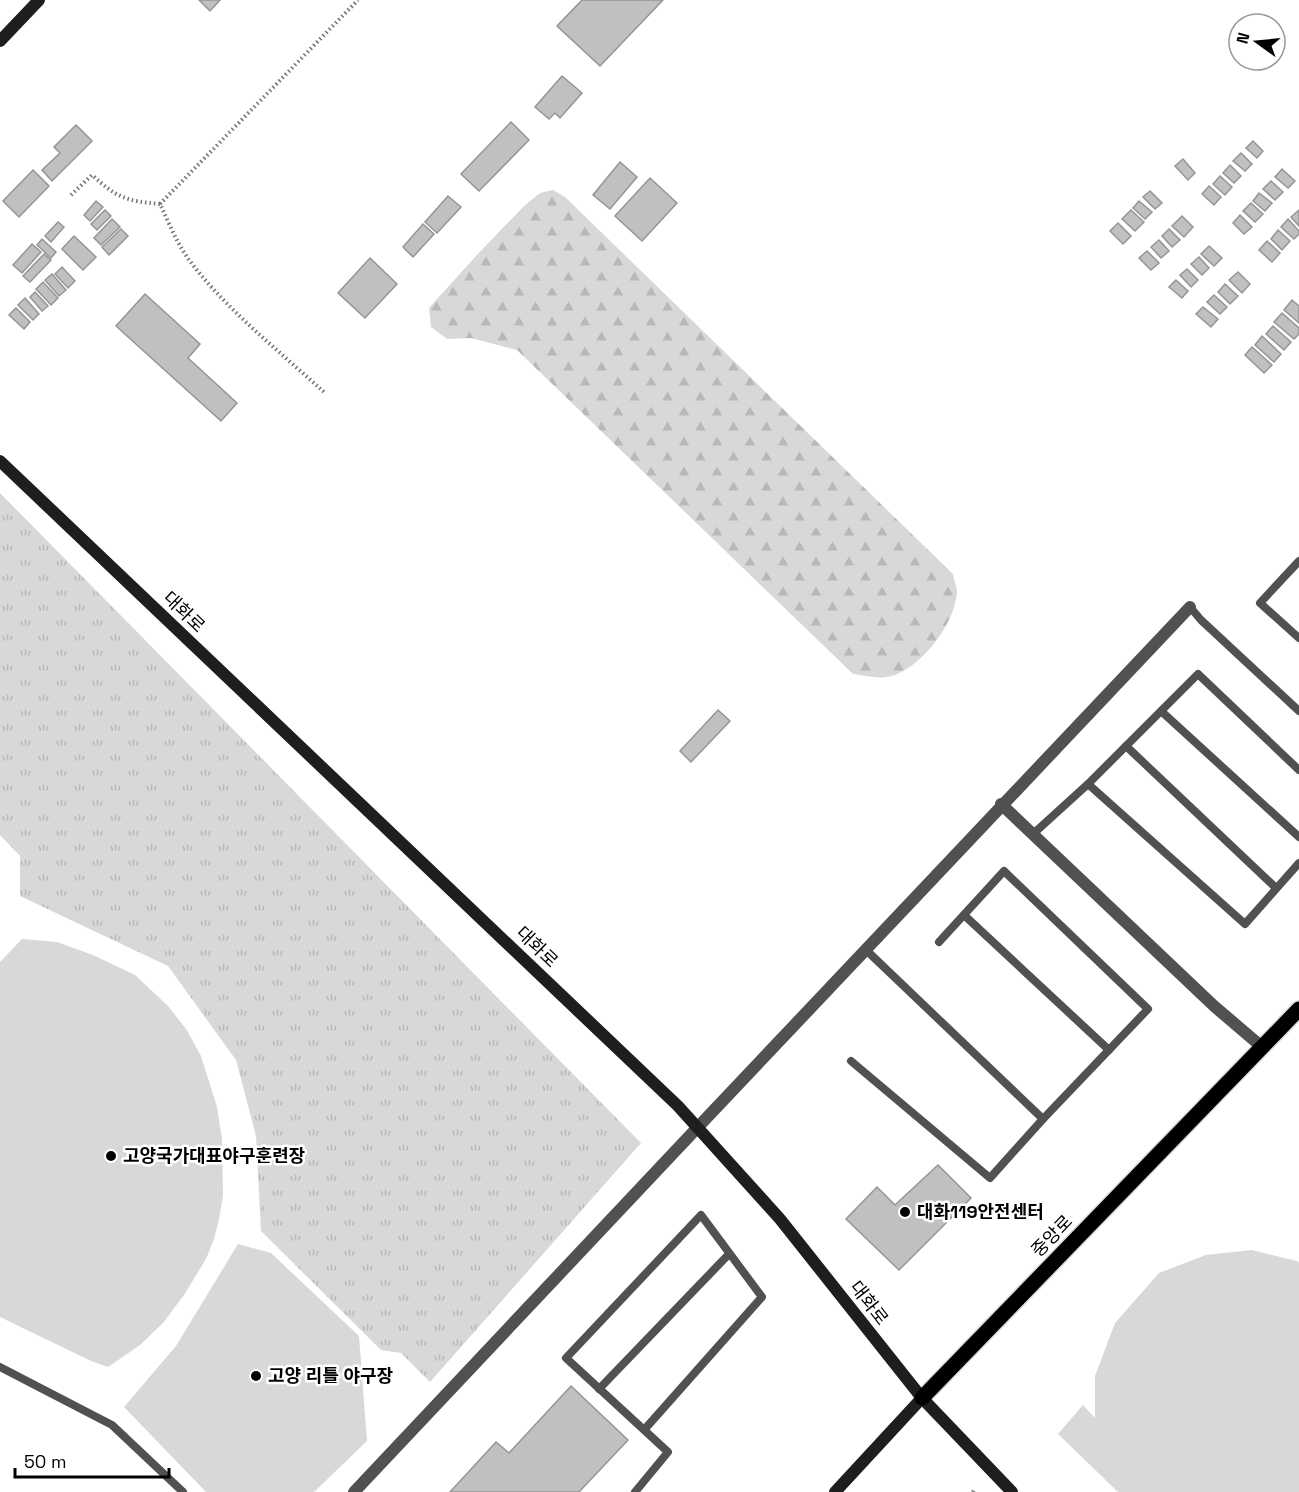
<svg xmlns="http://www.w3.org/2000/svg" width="1299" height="1492" font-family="'Space Grotesk','Noto Sans KR',sans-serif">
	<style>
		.grass { fill: url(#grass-tufts) }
		.forest { fill: url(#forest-firs) }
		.garden { fill: #d8d8d8 }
		.building { fill: #c0c0c0; stroke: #959595; stroke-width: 1.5 }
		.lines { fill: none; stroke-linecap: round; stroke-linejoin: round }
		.primary-casing { stroke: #dbdbdb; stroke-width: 18 }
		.path { stroke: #737373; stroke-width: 4; stroke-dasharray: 1.5 3; stroke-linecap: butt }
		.lane { stroke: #515151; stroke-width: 8 }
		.street { stroke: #515151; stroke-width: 12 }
		.secondary { stroke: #1e1e1e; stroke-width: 12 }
		.primary { stroke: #000; stroke-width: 15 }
		.poi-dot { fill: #000; stroke: #fff; stroke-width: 2 }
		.labels { text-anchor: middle; stroke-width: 5; stroke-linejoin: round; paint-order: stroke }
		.street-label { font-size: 18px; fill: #000; stroke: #fff }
		.poi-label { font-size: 18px; font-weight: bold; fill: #000; stroke: #fff; text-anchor: start }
	</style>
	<defs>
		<pattern id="grass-tufts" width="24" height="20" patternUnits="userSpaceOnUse" patternTransform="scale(1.5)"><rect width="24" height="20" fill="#d8d8d8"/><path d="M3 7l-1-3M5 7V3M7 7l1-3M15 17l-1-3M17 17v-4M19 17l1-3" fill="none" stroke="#b8b8b8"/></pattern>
		<pattern id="forest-firs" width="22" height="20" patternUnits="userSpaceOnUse" patternTransform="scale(1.5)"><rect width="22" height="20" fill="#d8d8d8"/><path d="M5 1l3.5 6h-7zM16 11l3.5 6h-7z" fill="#b8b8b8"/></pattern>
	</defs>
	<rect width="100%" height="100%" fill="#fff"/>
	<path class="grass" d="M0 493 641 1143 430 1382 401 1353 381 1350 261 1231 256 1136 236 1060 168 966 20 896V856L0 835Z"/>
	<path class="forest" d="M553 190 565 197 953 574C954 580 957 587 957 592 955 623 924 664 895 675 881 680 867 676 853 674L517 350 471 338 447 339 431 327 429 308 475 257 524 206 540 193Z"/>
	<g class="garden">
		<path d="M22 939 57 942 93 955 135 975 168 1006 186 1029 201 1056 217 1107 222 1139 223 1196 219 1219 214 1239 206 1259 184 1295 163 1323 140 1345 108 1367 91 1361 0 1317V962Z"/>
		<path d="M238 1244 271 1253 359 1336 367 1441 314 1492H206L124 1407 176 1346Z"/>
		<path d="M1252 1250 1297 1261 1299 1263V1492H1118L1058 1434 1083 1405 1095 1418V1376L1115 1323 1159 1273 1206 1255Z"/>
	</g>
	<g class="building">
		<path d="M199 0H220L210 11Z"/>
		<path d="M582 0H663L600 66 557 26Z"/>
		<path d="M562 76 582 93 560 118 555 113 549 119 535 107Z"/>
		<path d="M511 122 529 140 479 191 461 174Z"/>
		<path d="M76 125 92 141 52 181 42 170 60 153 54 147Z"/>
		<path d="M1253 141 1263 151 1257 158 1246 148Z"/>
		<path d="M1241 153 1252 164 1245 171 1233 161Z"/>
		<path d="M1183 159 1195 173 1188 180 1175 166Z"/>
		<path d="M620 162 637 177 610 209 593 195Z"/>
		<path d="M1230 165 1241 176 1234 183 1223 173Z"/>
		<path d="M1282 169 1295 181 1288 188 1275 177Z"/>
		<path d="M33 170 49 186 19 217 3 201Z"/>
		<path d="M1220 176 1232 187 1225 195 1213 184Z"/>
		<path d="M650 178 677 203 642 241 615 216Z"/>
		<path d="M1271 181 1283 192 1275 200 1263 189Z"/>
		<path d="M1209 186 1221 197 1214 205 1202 194Z"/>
		<path d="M1150 191 1162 203 1155 209 1143 197Z"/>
		<path d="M1259 193 1272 203 1265 211 1253 201Z"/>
		<path d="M448 196 461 207 437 233 425 222Z"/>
		<path d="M96 201 103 207 90 221 84 215Z"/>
		<path d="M1139 201 1152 212 1145 219 1133 208Z"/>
		<path d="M1251 203 1263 214 1255 222 1243 211Z"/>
		<path d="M105 210 111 216 97 230 91 224Z"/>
		<path d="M1131 210 1144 222 1135 231 1122 219Z"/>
		<path d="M1299 210V226L1291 217Z"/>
		<path d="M1240 215 1252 227 1244 234 1233 223Z"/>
		<path d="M1182 216 1193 227 1184 237 1172 226Z"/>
		<path d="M112 219 120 227 101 245 94 238Z"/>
		<path d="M1288 219 1299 231V234L1294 239 1281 227Z"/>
		<path d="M58 222 64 227 51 242 45 236Z"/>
		<path d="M1118 223 1131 236 1123 244 1110 231Z"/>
		<path d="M423 224 434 234 413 257 403 247Z"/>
		<path d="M121 229 128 236 109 255 102 247Z"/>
		<path d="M1169 229 1180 240 1172 247 1162 236Z"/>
		<path d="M1278 230 1290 241 1282 250 1271 239Z"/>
		<path d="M74 236 96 257 83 270 62 249Z"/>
		<path d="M42 239 56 252 51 258 37 245Z"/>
		<path d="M1159 240 1169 251 1161 258 1151 247Z"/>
		<path d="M1267 241 1280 253 1272 262 1259 250Z"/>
		<path d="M32 244 41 252 22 273 13 265Z"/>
		<path d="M1209 246 1222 258 1214 266 1201 254Z"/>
		<path d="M1147 251 1159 263 1151 270 1139 258Z"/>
		<path d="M44 254 51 260 30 282 23 276Z"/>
		<path d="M1199 257 1209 268 1202 275 1191 264Z"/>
		<path d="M370 258 397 284 365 318 338 293Z"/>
		<path d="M62 267 75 281 68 288 55 274Z"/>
		<path d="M1187 269 1198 280 1191 287 1180 275Z"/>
		<path d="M1238 272 1250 284 1242 293 1229 280Z"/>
		<path d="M52 274 66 290 59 296 45 280Z"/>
		<path d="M1176 280 1188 291 1182 298 1169 287Z"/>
		<path d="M43 282 58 298 51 305 36 289Z"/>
		<path d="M1225 284 1238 296 1230 304 1218 292Z"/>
		<path d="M35 292 48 306 42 311 30 297Z"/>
		<path d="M145 294 200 344 188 358 237 403 221 421 116 326Z"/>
		<path d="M1214 295 1227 307 1220 314 1207 302Z"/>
		<path d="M25 298 39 314 33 320 18 305Z"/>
		<path d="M1292 300 1299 306V323L1284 310Z"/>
		<path d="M1203 307 1218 319 1211 327 1196 314Z"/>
		<path d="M16 308 30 322 24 329 9 315Z"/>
		<path d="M1282 313 1299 328V334L1294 339 1274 322Z"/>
		<path d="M1273 326 1291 342 1284 350 1266 334Z"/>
		<path d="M1262 336 1281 354 1274 362 1255 345Z"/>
		<path d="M1252 347 1272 365 1264 373 1245 355Z"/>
		<path d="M718 710 730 721 691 762 680 751Z"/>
		<path d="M938 1165 971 1198 899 1270 846 1219 877 1187 895 1205Z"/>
		<path d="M571 1386 628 1440 579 1492H450L496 1442 509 1453Z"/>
	</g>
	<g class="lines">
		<defs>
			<path id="primary" d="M922 1398 1299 1009"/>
		</defs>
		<use href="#primary" class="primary-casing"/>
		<g class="path">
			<path d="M71 195 92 175C117 198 127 201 160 204 168 221 176 241 187 257 223 307 278 350 324 392"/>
			<path d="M160 204 358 0"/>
			<path d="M973 1492 974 1490"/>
		</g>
		<g class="lane">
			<path d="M1299 561 1260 603 1299 638"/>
			<path d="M1190 607 1201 620 1299 711"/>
			<path d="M1161 711 1299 837"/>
			<path d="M1126 746 1276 888"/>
			<path d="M1088 784 1245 924 1299 863"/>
			<path d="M1033 834 1088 784 1198 674 1299 770"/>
			<path d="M964 915 1109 1050"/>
			<path d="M865 949 1043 1119"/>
			<path d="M851 1061 990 1178 1043 1119 1148 1009 1004 871 939 942"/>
			<path d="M0 1367 112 1425 183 1492"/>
			<path d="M599 1389 729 1254"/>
			<path d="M635 1492 668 1452 566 1358 701 1215 762 1297 644 1430"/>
		</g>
		<g class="street">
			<path d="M1001 804 1214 1006 1262 1047"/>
			<path d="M354 1492C633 1197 909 901 1190 607"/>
		</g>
		<g class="secondary">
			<path d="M0 41 39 0"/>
			<path d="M0 461 678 1106 780 1219 922 1398 1012 1492"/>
			<path d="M835 1492 922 1398"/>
		</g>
		<use href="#primary" class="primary"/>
	</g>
	<g class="poi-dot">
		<circle cx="111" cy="1156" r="6"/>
		<circle cx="905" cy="1212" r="6"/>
		<circle cx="256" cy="1376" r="6"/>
	</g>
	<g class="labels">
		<g class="street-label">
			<text transform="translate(184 612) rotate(44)" y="6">대화로</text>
			<text transform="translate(537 947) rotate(44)" y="6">대화로</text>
			<text transform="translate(1052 1236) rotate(-46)" y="6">중앙로</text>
			<text transform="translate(869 1303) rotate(52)" y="6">대화로</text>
		</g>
		<g class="poi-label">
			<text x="123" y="1162">고양국가대표야구훈련장</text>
			<text x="917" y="1218">대화119안전센터</text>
			<text x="268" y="1382">고양 리틀 야구장</text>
		</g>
	</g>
	<g transform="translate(1257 42) rotate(285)"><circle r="28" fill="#ffffff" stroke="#999999" stroke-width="1.5"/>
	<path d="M0-4.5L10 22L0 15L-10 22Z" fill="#000000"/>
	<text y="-9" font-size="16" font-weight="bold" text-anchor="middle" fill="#000000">N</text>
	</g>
	<path d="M15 1468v9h154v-9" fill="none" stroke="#000000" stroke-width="3"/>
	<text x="24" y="1468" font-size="18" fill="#000000" stroke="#ffffff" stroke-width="4.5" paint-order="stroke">50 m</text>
</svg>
